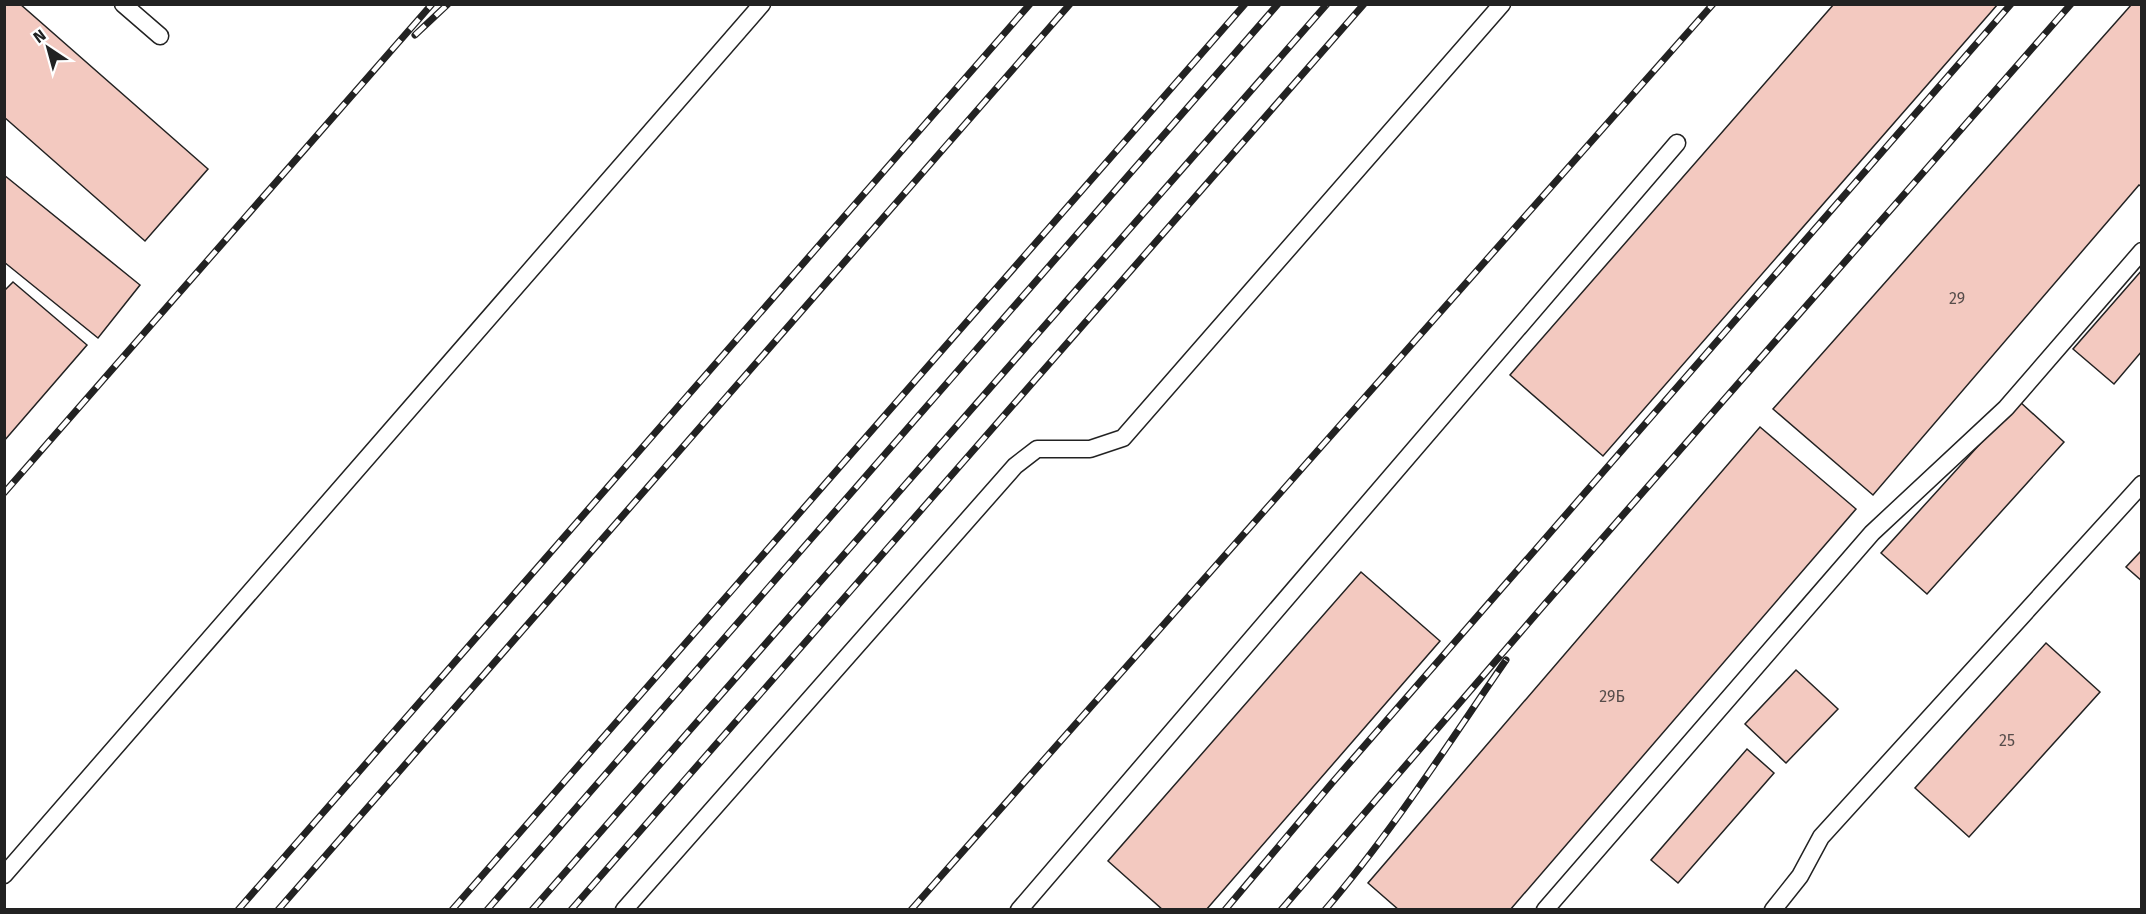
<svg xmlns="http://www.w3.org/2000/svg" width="2146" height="914" font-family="'Fira Sans',sans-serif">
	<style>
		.building { fill: #f3c9c0; stroke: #222; stroke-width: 1.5 }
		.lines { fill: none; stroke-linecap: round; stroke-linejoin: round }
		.service-casing { stroke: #222; stroke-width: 19 }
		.service { stroke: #fff; stroke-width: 16 }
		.rail-casing { stroke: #222; stroke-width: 7 }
		.rail { stroke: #fff; stroke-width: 4.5; stroke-dasharray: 14; stroke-linecap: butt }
		.labels { text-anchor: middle; stroke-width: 4.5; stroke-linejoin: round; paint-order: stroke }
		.number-label { font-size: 16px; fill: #564c4a }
	</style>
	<rect width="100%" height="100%" fill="#fff"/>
	<g class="building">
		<path d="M4 4H20L208 169 145 241 4 117Z"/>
		<path d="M1834 4H1998L1603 456 1510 375Z"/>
		<path d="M2132 4H2142V187L2139 185 1873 495 1773 409Z"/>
		<path d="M4 175 140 285 98 338 4 262Z"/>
		<path d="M2142 270V351L2114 384 2073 349Z"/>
		<path d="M13 282 87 345 4 441V291Z"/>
		<path d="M2019 401 2064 442 1927 594 1881 553Z"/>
		<path d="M1760 427 1856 509 1510 910H1399L1368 883Z"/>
		<path d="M2142 550V581L2126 567Z"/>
		<path d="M1361 572 1440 641 1206 910H1163L1108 861Z"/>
		<path d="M2046 643 2100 692 1969 837 1915 788Z"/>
		<path d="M1796 670 1838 709 1786 763 1745 724Z"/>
		<path d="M1747 749 1774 773 1678 883 1651 860Z"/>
	</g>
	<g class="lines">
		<defs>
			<g id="service">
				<path d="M123 4 160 36"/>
				<path d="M4 875 762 4"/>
				<path d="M624 910 1015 466 1037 449H1090L1123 438 1502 4"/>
				<path d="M1019 910 1677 143"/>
				<path d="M1545 910 1872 533 2006 408 2142 251"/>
				<path d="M1773 910 1800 876 1821 837 2142 484"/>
			</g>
		</defs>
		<use href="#service" class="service-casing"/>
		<use href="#service" class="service"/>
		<defs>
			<g id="rail">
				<path d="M415 35 448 4"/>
				<path d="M4 493 432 4"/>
				<path d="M238 910 1030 4"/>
				<path d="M278 910 1070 4"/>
				<path d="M452 910 1245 4"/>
				<path d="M487 910 1278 4"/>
				<path d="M532 910 1327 4"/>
				<path d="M571 910 1364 4"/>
				<path d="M911 910 1713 4"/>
				<path d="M1225 910 1332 783 2011 4"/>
				<path d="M1281 910 1544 605 2071 4"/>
				<path d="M1325 910C1392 832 1448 744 1506 660"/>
			</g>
		</defs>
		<use href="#rail" class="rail-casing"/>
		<use href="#rail" class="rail"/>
	</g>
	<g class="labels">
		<g class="number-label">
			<text x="1957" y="304">29</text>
			<text x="1612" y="702">29Б</text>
			<text x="2007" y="746">25</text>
		</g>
	</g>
	<rect width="2146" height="914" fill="none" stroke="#222222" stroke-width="12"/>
	<g transform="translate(48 48) rotate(324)" stroke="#ffffff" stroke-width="4.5" paint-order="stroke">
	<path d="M0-4.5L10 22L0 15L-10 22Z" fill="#222222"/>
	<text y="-9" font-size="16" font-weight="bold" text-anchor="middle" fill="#222222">N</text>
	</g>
</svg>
